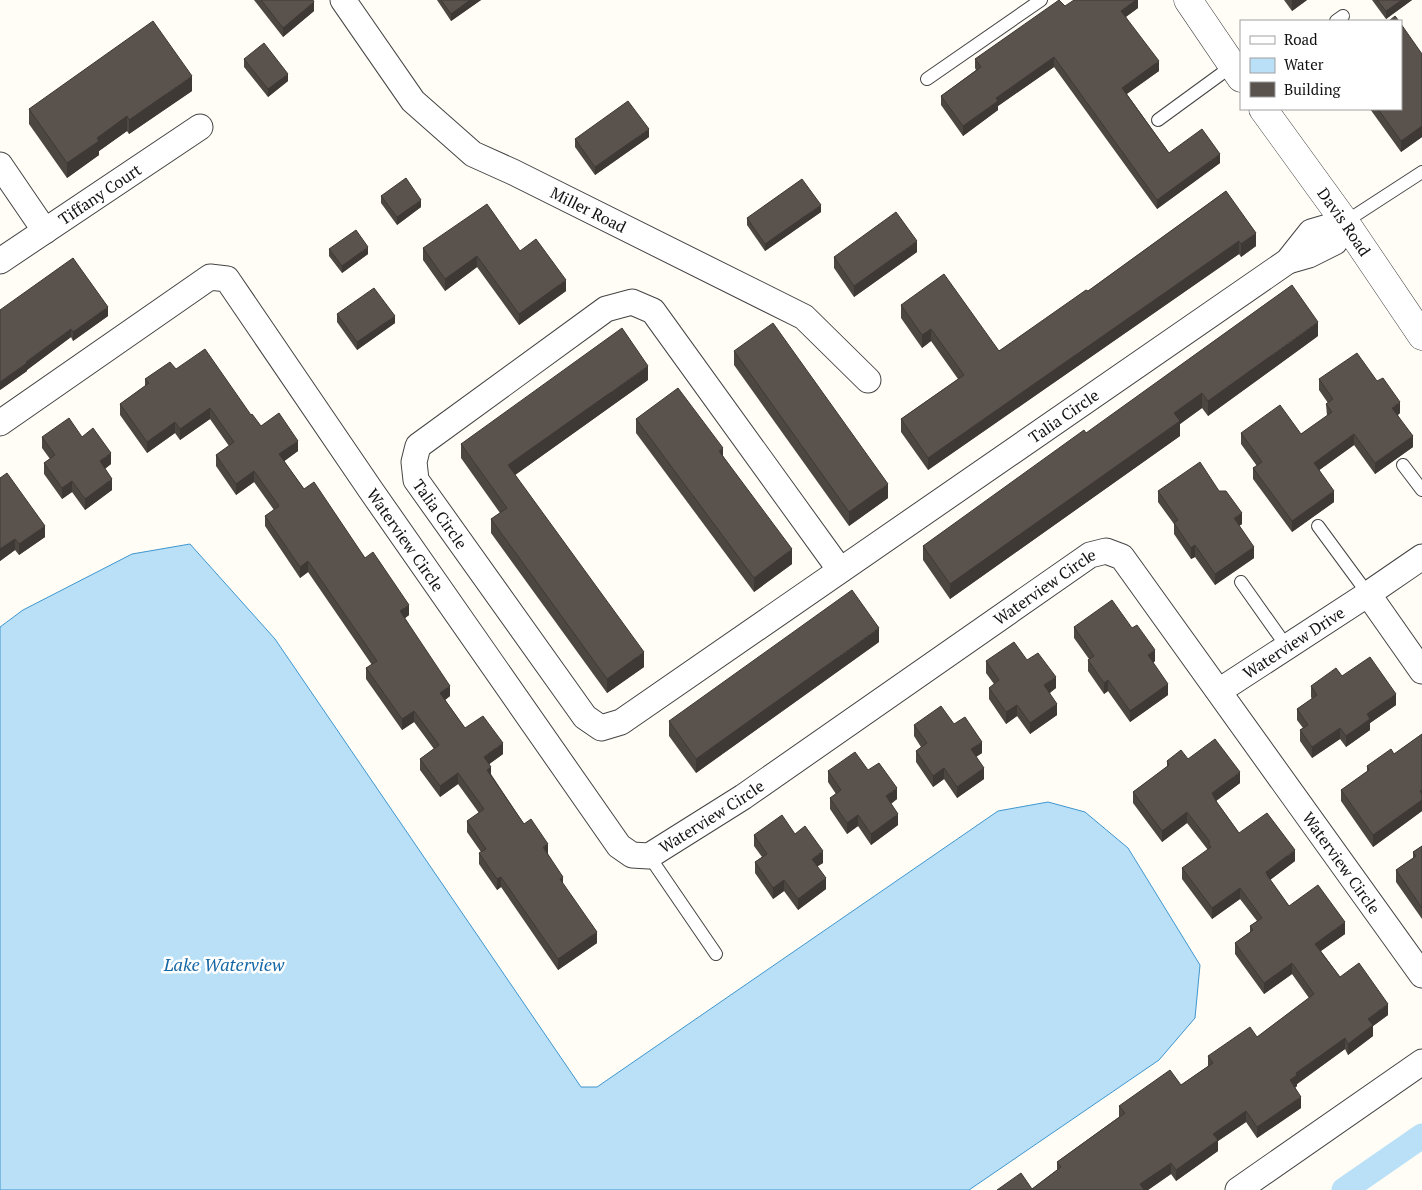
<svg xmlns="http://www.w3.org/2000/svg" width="1422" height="1190" font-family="'PT Serif',serif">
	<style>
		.water { fill: #b9e0f7; stroke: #3f96cf }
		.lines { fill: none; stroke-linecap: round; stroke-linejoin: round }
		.canal { stroke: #b9e0f7; stroke-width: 25 }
		.service-casing { stroke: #444; stroke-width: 14 }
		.minor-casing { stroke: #444; stroke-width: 27 }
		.tertiary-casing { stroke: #444; stroke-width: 29 }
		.service { stroke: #fff; stroke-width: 12 }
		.minor { stroke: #fff; stroke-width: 25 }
		.tertiary { stroke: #fff; stroke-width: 28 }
		.wall { fill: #4d4742 }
		.shaded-wall { fill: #3f3936 }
		.building { fill: #5a524d; stroke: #3f3936 }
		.labels { text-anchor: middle; stroke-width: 5; stroke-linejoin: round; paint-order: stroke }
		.street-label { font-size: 16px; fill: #111; stroke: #fff }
		.water-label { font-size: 18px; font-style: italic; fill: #1768a6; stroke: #fff }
	</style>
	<rect width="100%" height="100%" fill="#fffdf5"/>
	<path class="water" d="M190 544 275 639 581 1087H597L998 811 1048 802 1085 812 1128 848 1200 965 1195 1018 1159 1060 969 1190H0V627L23 610 132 554Z"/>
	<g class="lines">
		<path class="canal" d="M1344 1190 1422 1136"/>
		<defs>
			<g id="service">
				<path d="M1336 21 1343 16"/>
				<path d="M927 79 1041 0"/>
				<path d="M1158 120 1232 66"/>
				<path d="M1345 222 1422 172"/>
				<path d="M1403 465 1422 490"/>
				<path d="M1318 526 1368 594"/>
				<path d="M1241 582 1287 647"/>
				<path d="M649 856 716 954"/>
			</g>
			<g id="minor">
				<path id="s1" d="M343 0 413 101 473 154 513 172 804 317 868 380"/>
				<path d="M0 165 45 231"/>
				<path id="s2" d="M0 261 200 127"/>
				<path d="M1288 261 1309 255 1335 242 1345 222"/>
				<path id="s3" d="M0 423 210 277 227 279 370 489 619 846 632 855 649 856 743 797 1090 555 1106 551 1122 557 1422 975"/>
				<path id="s4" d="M840 570 653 311 632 302 606 309 418 446 414 462 416 480 585 717 601 728 621 722 1288 261 1311 232 1345 222"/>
				<path d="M1368 594 1422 671"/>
				<path id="s5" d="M1219 691 1368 594 1422 557"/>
				<path d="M1238 1190 1422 1062"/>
			</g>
			<g id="tertiary">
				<path d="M1188 0 1241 78"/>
				<path id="s6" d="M1263 109 1345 222 1422 336"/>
			</g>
		</defs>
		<use href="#service" class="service-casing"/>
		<use href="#minor" class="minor-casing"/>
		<use href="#tertiary" class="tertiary-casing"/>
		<use href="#service" class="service"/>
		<use href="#minor" class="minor"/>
		<use href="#tertiary" class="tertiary"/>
	</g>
	<g class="wall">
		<path d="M254 0H313L314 11 283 37Z"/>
		<path d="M437 0H481L451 21Z"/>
		<path d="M1138 0V8L1126 17 1159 71 1127 94 1169 153 1220 163 1157 209 1054 67 998 106V110L963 136 941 105V96L976 70 975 68V59L1065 6Z"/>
		<path d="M1284 0H1307L1292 11Z"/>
		<path d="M1372 0H1412L1386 19Z"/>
		<path d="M1422 54V137L1401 152 1370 109H1401Z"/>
		<path d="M244 59 288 81 268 97 244 67Z"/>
		<path d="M192 91 129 134 127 131 99 151V155L67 178 29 124V109Z"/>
		<path d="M649 137 595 175 575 147V139Z"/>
		<path d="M1226 191 1256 246 1241 257 1239 254 928 470 901 432V419L958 379 931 341 922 348 901 318V305L999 351 1088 291Z"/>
		<path d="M381 196 421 207 397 225 381 203Z"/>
		<path d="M821 212 765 251 747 225V218Z"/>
		<path d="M423 248 520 251 566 291 519 325 477 267 445 291 423 260Z"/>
		<path d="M329 249 368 254 342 273 329 256Z"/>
		<path d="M917 252 854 297 834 268V257Z"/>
		<path d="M73 258 108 316 73 341 71 337 27 370V371L0 390Z"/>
		<path d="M337 314 395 323 357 350 337 322Z"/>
		<path d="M1318 336 1208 416 1202 408 1180 424V436L950 599 923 560V546L1086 433Z"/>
		<path d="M734 351 888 498 849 526 734 365Z"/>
		<path d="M176 369 251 415 261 426 298 451 284 461 304 489 365 558 409 615 405 618 450 696 445 700 465 728 503 754 489 764 491 774 524 824 548 854 563 884 597 943 558 970 501 887 497 890 479 864V853L481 852 467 832V821L479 813 458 784 440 797 420 770V759L434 749 414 722 402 730 366 679V668L372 665 308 572 300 578 265 526V516L274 510 254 482 236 495 216 466V455L229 446 210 419 180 440 175 433 147 453 120 415V404L145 386V379Z"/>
		<path d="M1319 379 1400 413 1398 415 1413 447 1375 474 1354 445 1319 470 1334 502 1292 532 1253 479V468L1257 466 1241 444V433L1301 434 1327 416 1326 404 1328 403 1319 390Z"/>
		<path d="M648 380 515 475 644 667 607 693 491 533V519L500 513 461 458V444Z"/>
		<path d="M636 419 723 456 792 564 754 592 636 433Z"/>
		<path d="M42 437H82L111 464 105 469 112 490 85 510 72 492 62 499 44 474V463L50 459 42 448Z"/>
		<path d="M0 478 45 537 19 555 15 550 0 561Z"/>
		<path d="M1158 491 1242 524 1239 526 1254 558 1215 585 1195 557 1191 559 1174 534V524L1158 502Z"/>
		<path d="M1074 627 1132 628 1155 661 1153 663 1168 695 1130 722 1108 691 1104 694 1088 671V660L1089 659 1074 638Z"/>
		<path d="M879 642 696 773 669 736V721Z"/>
		<path d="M1027 660 1056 688 1050 693 1057 715 1030 734 1017 716 1006 724 989 699V688L994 684 986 673V661Z"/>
		<path d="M1342 676 1396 705 1370 723V730L1346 747 1340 739 1312 758 1300 741V730L1303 728 1297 720V709L1312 699 1311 697V686Z"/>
		<path d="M954 724 982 753 976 757 984 779 957 798 944 779 933 787 916 762V751L921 747 914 736V725Z"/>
		<path d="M1422 734V811L1373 847 1341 801V790L1367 772V766L1394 754Z"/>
		<path d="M1188 759 1240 783 1216 801 1239 833 1295 861 1270 880 1289 906 1345 934 1321 951 1340 977 1388 1015 1373 1026V1036L1348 1055 1345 1049 1297 1084V1086L1295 1088 1301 1108 1257 1138 1246 1122 1218 1141V1151L1176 1181 1171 1174 1148 1190H997L1032 1189 1057 1170V1162L1119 1117V1106L1181 1085 1208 1066V1056L1257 1037 1309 998 1292 974 1264 994 1235 954V943L1250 932V926L1257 921 1240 899 1212 919 1182 879V868L1208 850 1187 823 1162 842 1133 803V792L1167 767V761Z"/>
		<path d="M868 770 897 799 891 804 898 825 871 845 858 826 847 834 830 809V798L836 794 828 782V771Z"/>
		<path d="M754 835 823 863 817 866 826 889 798 910 784 891 773 899 755 873V862L762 857 754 846Z"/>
		<path d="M1422 846V919L1396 882V870L1413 858V852Z"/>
	</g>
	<g class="shaded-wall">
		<path d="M470 0H481L451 21V14Z"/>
		<path d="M1136 0H1138V8L1121 20V11Z"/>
		<path d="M1292 0H1307L1292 11Z"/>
		<path d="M1402 0H1412L1386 19V11Z"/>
		<path d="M314 2V11L283 37V28Z"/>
		<path d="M1054 57V67L998 106V110L963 136V126L996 98Z"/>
		<path d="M1159 61V71L1122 97V88Z"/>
		<path d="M288 74V81L268 97V89Z"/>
		<path d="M192 76V91L129 134V120Z"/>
		<path d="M127 116V131L99 151V155L67 178V163L97 138Z"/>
		<path d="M1422 126V137L1401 152V141Z"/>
		<path d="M649 129V137L595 175V167Z"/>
		<path d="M1220 154V163L1157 209V200Z"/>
		<path d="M421 200V207L397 225V217Z"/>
		<path d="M821 205V212L765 251V244Z"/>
		<path d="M1256 233V246L1241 257V244Z"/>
		<path d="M917 241V252L854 297V286Z"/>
		<path d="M1239 241V254L928 470V458Z"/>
		<path d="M368 247V254L342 273V266Z"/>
		<path d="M477 256V267L445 291V279Z"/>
		<path d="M566 280V291L519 325V314Z"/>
		<path d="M108 307V316L73 341V332Z"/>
		<path d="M395 316V323L357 350V342Z"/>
		<path d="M1318 322V336L1208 416V401Z"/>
		<path d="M71 329V337L27 370V371L0 390V382L26 362Z"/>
		<path d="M931 329V341L922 348V335Z"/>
		<path d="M648 366V380L508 480V465Z"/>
		<path d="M1202 393V408L1180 424V436L950 599V584L1174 413Z"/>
		<path d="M1400 402V413L1392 419V408Z"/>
		<path d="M210 408V419L180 440V429Z"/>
		<path d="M175 422V433L147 453V442Z"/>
		<path d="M1354 434V445L1314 474V463Z"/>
		<path d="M1413 436V447L1375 474V463Z"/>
		<path d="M298 441V451L279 465V454Z"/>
		<path d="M723 448V463L719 451Z"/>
		<path d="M111 453V464L100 472V461Z"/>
		<path d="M254 471V482L236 495V484Z"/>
		<path d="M112 479V490L85 510V499Z"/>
		<path d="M72 481V492L62 499V488Z"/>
		<path d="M888 484V498L849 526V512Z"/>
		<path d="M1334 491V502L1292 532V521Z"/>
		<path d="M1242 513V524L1234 529V518Z"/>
		<path d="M45 526V537L19 555V544Z"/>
		<path d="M15 539V550L0 561V549Z"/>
		<path d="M1195 545V557L1191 559V548Z"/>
		<path d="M1254 547V558L1215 585V574Z"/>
		<path d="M792 549V564L754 592V578Z"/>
		<path d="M308 561V572L300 578V567Z"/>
		<path d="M409 605V615L400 622V611Z"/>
		<path d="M879 628V642L696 773V759Z"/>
		<path d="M1155 650V661L1148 666V655Z"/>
		<path d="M644 652V667L607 693V679Z"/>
		<path d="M1056 677V688L1044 696V685Z"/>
		<path d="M1108 680V691L1104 694V683Z"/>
		<path d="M1168 684V695L1130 722V711Z"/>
		<path d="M450 686V696L440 704V693Z"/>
		<path d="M1396 694V705L1370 723V730L1346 747V736L1367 714Z"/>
		<path d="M1057 704V715L1030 734V723Z"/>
		<path d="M1017 705V716L1006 724V712Z"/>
		<path d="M414 711V722L402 730V719Z"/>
		<path d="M1340 728V739L1312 758V747Z"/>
		<path d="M982 742V753L971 760V749Z"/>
		<path d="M503 743V754L484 768V757Z"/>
		<path d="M491 767V778L487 770Z"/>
		<path d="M944 768V779L933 787V776Z"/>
		<path d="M984 768V779L957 798V787Z"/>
		<path d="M1240 772V783L1212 804V793Z"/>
		<path d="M458 773V784L440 797V786Z"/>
		<path d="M897 788V799L886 807V796Z"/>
		<path d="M1422 790V811L1373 847V835Z"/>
		<path d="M1187 812V823L1162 842V831Z"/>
		<path d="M898 814V825L871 845V834Z"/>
		<path d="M858 815V826L847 834V823Z"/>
		<path d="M548 844V855L543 847Z"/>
		<path d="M1295 850V861L1266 883V872Z"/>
		<path d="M823 851V863L812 870V859Z"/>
		<path d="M501 877V887L497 890V879Z"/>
		<path d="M563 877V888L560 879Z"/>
		<path d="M826 878V889L798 910V899Z"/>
		<path d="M784 880V891L773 899V888Z"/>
		<path d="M1240 888V899L1212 919V908Z"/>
		<path d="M1345 922V934L1315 955V944Z"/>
		<path d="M597 932V943L558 970V959Z"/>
		<path d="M1292 963V974L1264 994V983Z"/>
		<path d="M1388 1004V1015L1373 1026V1036L1348 1055V1044L1368 1019Z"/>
		<path d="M1345 1038V1049L1297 1084V1086L1290 1091V1080L1296 1073Z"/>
		<path d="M1301 1097V1108L1257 1138V1127Z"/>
		<path d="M1246 1111V1122L1218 1141V1151L1176 1181V1170L1213 1134Z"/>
		<path d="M1171 1163V1174L1148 1190H1140V1184Z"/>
	</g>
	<g class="building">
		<path d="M261 0H313L314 2 283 28Z"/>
		<path d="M441 0H470L451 14Z"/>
		<path d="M1059 0 1065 6 1074 0H1136L1121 11 1159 61 1122 88 1169 153 1202 129 1220 154 1157 200 1054 57 996 98 998 101 963 126 941 96 981 67 975 59Z"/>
		<path d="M1377 0H1402L1386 11Z"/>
		<path d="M1395 16 1399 21H1389Z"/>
		<path d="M153 21 192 76 129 120 127 116 97 138 99 141 67 163 29 109Z"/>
		<path d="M1401 24 1422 54V126L1401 141 1378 109H1401Z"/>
		<path d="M264 43 288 74 268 89 244 59Z"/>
		<path d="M628 101 649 129 595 167 575 139Z"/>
		<path d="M406 178 421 200 397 217 381 196Z"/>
		<path d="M802 179 821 205 765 244 747 218Z"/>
		<path d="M1226 191 1256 233 1241 244 1239 241 928 458 901 419 964 375 931 329 922 335 901 305 944 274 999 351 1086 290 1088 291Z"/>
		<path d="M487 204 520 251 536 239 566 280 519 314 477 256 445 279 423 248Z"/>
		<path d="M896 212 917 241 854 286 834 257Z"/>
		<path d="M356 230 368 247 342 266 329 249Z"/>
		<path d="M73 258 108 307 73 332 71 329 26 362 27 363 0 382V310Z"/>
		<path d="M1292 285 1318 322 1208 401 1202 393 1174 413 1180 421 950 584 923 546 1084 430 1086 433Z"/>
		<path d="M374 288 395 316 357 342 337 314Z"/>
		<path d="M773 323 888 484 849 512 734 351Z"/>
		<path d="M622 328 648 366 508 465 644 652 607 679 491 519 507 508 461 444Z"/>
		<path d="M205 349 251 415 252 414 261 426 279 413 298 441 279 454 304 489 314 482 365 558 373 552 409 605 400 611 450 686 440 693 465 728 483 716 503 743 484 757 491 767 487 770 524 824 531 819 548 844 543 847 563 877 560 879 597 932 558 959 501 877 497 879 479 853 486 849 467 821 484 809 458 773 440 786 420 759 439 745 414 711 402 719 366 668 377 661 308 561 300 567 265 516 279 506 254 471 236 484 216 455 234 442 210 408 180 429 175 422 147 442 120 404 149 383 145 379 170 362 176 369Z"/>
		<path d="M1357 353 1377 381 1383 378 1400 402 1392 408 1413 436 1375 463 1354 434 1314 463 1334 491 1292 521 1253 468 1262 462 1241 433 1280 405 1301 434 1332 412 1326 404 1333 399 1319 379Z"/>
		<path d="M678 388 723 448 719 451 792 549 754 578 636 419Z"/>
		<path d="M69 418 82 437 93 428 111 453 100 461 112 479 85 499 72 481 62 488 44 463 55 455 42 437Z"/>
		<path d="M1200 462 1219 491H1226L1242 513 1234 518 1254 547 1215 574 1195 545 1191 548 1174 523 1178 520 1158 491Z"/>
		<path d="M7 473 45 526 19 544 15 539 0 549V478Z"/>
		<path d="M852 590 879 628 696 759 669 721Z"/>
		<path d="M1112 600 1132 628 1137 625 1155 650 1148 655 1168 684 1130 711 1108 680 1104 683 1088 660 1094 656 1074 627Z"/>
		<path d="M1014 642 1027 660 1038 653 1056 677 1044 685 1057 704 1030 723 1017 705 1006 712 989 688 999 680 986 661Z"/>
		<path d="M1370 657 1396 694 1367 714 1370 719 1346 736 1340 728 1312 747 1300 730 1308 725 1297 709 1317 695 1311 686 1336 668 1342 676Z"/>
		<path d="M941 706 954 724 965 717 982 742 971 749 984 768 957 787 944 768 933 776 916 751 927 743 914 725Z"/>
		<path d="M1422 734V790L1420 791 1422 794V800L1373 835 1341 790 1369 770 1367 766 1391 749 1394 754Z"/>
		<path d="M1215 739 1240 772 1212 793 1216 801 1239 833 1267 813 1295 850 1266 872 1267 875 1289 906 1318 885 1345 922 1315 944 1340 977 1359 963 1388 1004 1368 1019 1373 1025 1348 1044 1345 1038 1296 1073 1297 1075 1290 1080 1301 1097 1257 1127 1246 1111 1213 1134 1218 1140 1176 1170 1171 1163 1140 1184 1144 1190H997L1021 1173 1032 1189 1061 1167 1057 1162 1125 1113 1119 1106 1170 1070 1181 1085 1213 1063 1208 1056 1250 1027 1257 1037 1314 994 1292 963 1264 983 1235 943 1253 930 1250 926 1262 918 1240 888 1212 908 1182 868 1211 847 1208 843 1210 842 1187 812 1162 831 1133 792 1169 765 1167 761 1181 750 1188 759Z"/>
		<path d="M855 752 868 770 879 763 897 788 886 796 898 814 871 834 858 815 847 823 830 798 841 790 828 771Z"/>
		<path d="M782 815 795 834 805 826 823 851 812 859 826 878 798 899 784 880 773 888 755 862 767 854 754 835Z"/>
		<path d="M1422 846V908L1396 870 1416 856 1413 852Z"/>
	</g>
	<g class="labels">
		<g class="street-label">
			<text dy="6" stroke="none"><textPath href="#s2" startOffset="120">Tiffany Court</textPath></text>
			<text dy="6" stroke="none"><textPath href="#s1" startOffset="331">Miller Road</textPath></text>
			<text dy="6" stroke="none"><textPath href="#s6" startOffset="139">Davis Road</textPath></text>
			<text dy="6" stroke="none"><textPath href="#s4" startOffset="1506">Talia Circle</textPath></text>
			<text dy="6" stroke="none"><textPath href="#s4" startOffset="678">Talia Circle</textPath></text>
			<text dy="6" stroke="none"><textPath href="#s3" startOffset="589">Waterview Circle</textPath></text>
			<text dy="6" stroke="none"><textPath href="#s3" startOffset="1474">Waterview Circle</textPath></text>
			<text dy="6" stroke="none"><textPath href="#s5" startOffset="89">Waterview Drive</textPath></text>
			<text dy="6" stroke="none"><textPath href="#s3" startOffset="1069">Waterview Circle</textPath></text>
			<text dy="6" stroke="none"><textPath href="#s3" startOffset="1939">Waterview Circle</textPath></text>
		</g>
		<g class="water-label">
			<text x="224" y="971">Lake Waterview</text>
		</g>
	</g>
	<rect x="1240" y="20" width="162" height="90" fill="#ffffff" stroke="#a0a0a0"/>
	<rect x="1250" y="36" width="25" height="8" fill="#ffffff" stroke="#a0a0a0"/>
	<text x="1284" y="45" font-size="15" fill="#111111">Road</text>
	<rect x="1250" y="58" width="25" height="15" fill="#b9e0f7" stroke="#a0a0a0"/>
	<text x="1284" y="70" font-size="15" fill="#111111">Water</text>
	<rect x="1250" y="82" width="25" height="15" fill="#5a524d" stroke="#a0a0a0"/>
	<text x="1284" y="95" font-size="15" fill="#111111">Building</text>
</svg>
